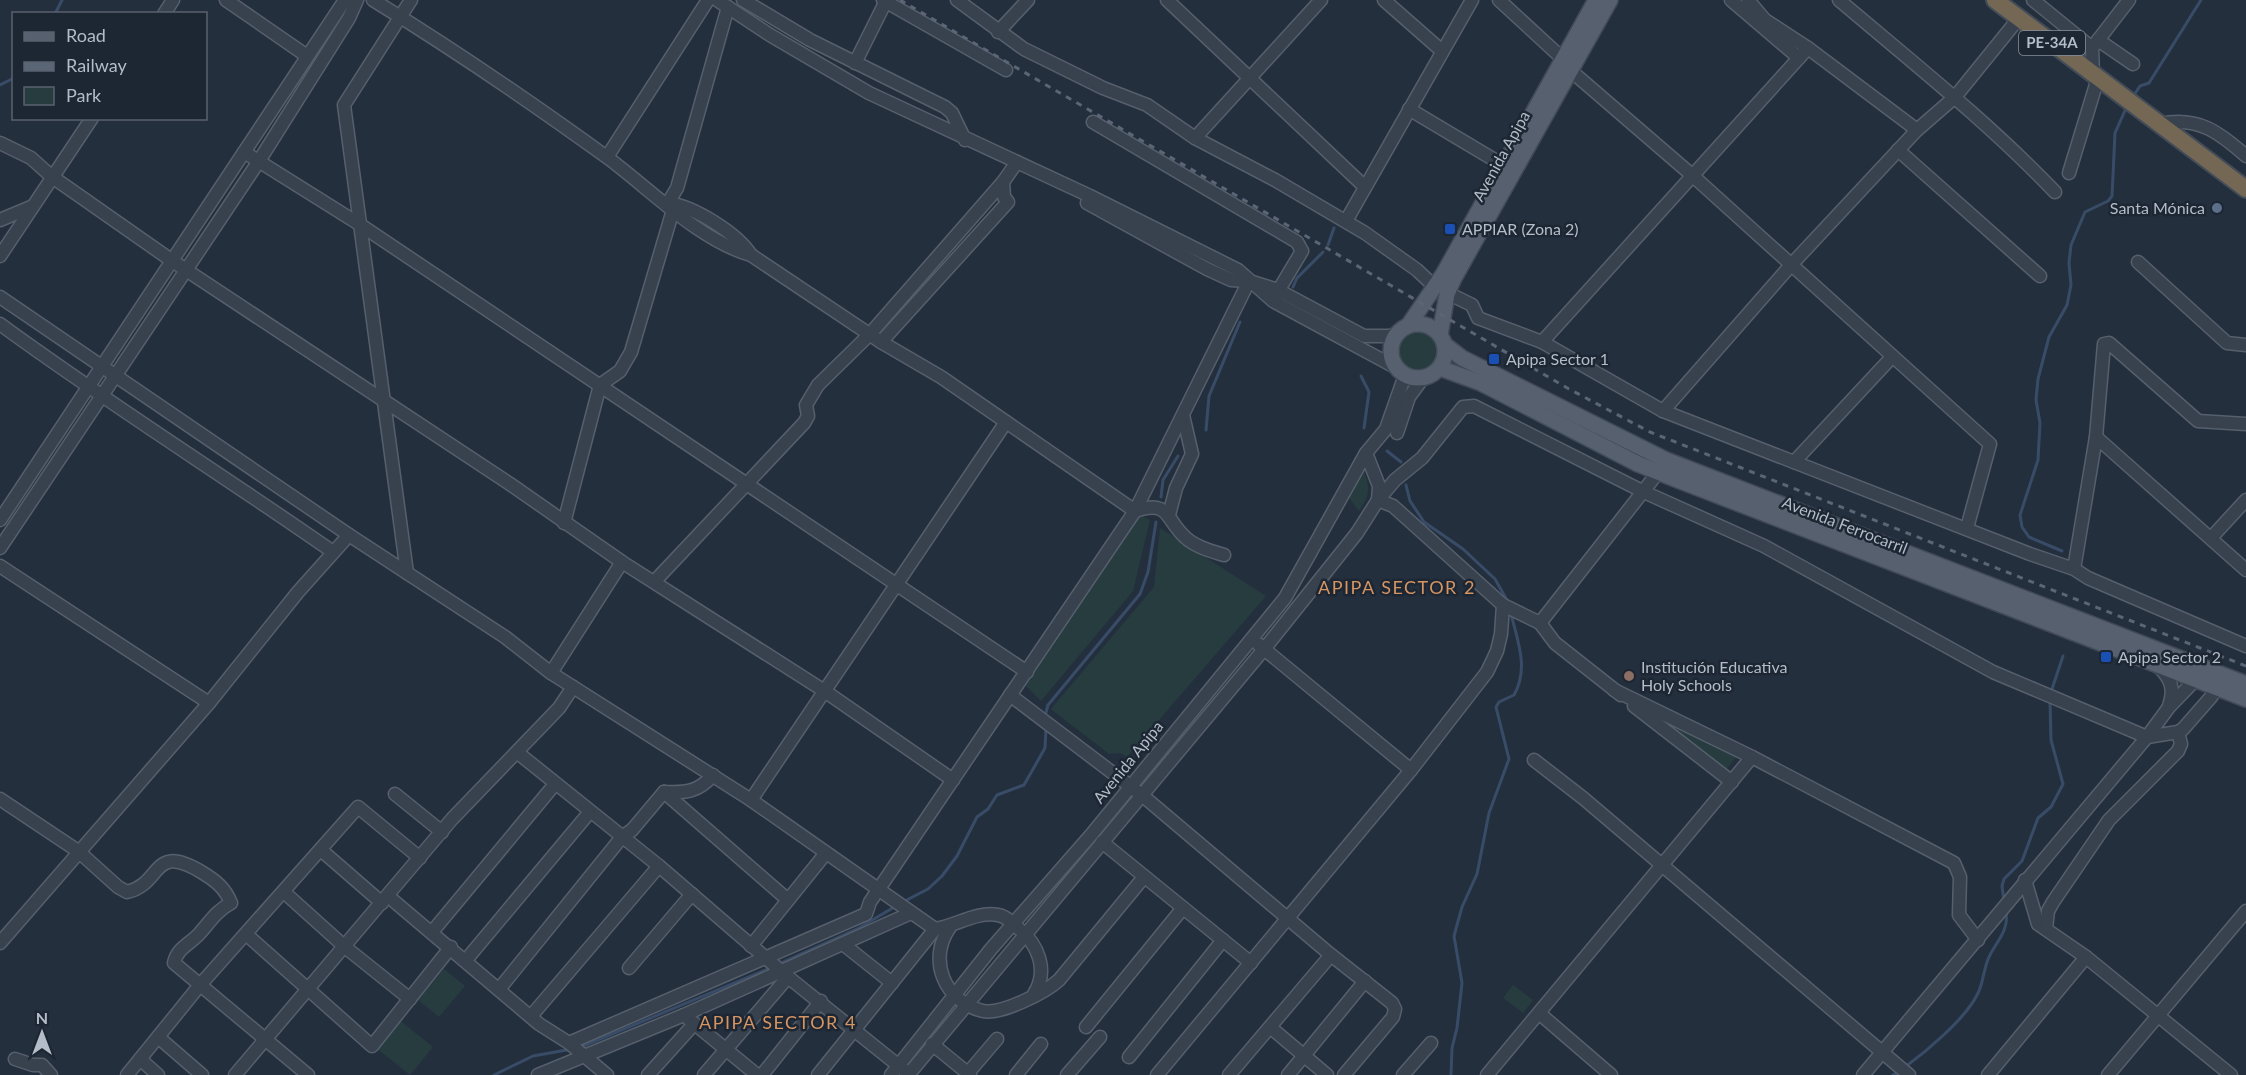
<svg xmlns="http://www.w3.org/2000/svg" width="2246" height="1075" font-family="Lato,sans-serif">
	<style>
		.green { fill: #263c3f }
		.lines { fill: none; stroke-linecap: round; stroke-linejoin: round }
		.stream { stroke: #394c67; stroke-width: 3 }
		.minor-casing { stroke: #565f6c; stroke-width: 15 }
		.major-casing { stroke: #414a57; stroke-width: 18 }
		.highway-casing { stroke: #434c59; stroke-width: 20 }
		.minor { stroke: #38414e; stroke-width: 12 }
		.major { stroke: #56606e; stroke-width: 15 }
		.highway { stroke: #746855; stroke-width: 16 }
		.rail { stroke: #5a6575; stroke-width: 3; stroke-dasharray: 6 6; stroke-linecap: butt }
		.service-dot { fill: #5c6f8a; stroke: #1d2633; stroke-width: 2 }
		.transit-dot { fill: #1a4fb4; stroke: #1d2633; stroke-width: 2 }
		.education-dot { fill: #8d6e63; stroke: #1d2633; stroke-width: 2 }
		.labels { text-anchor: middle; stroke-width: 5; stroke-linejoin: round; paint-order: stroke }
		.shield { fill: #1d2633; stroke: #878f9c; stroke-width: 1.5 }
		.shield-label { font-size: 15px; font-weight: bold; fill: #b4bcc9 }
		.street-label { font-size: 16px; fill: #b4bcc9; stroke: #1d2633 }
		.poi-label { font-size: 16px; fill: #b4bcc9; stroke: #1d2633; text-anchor: start }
		.neighbourhood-label { font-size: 18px; letter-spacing: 1.5px; fill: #d59563; stroke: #1d2633 }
	</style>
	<rect width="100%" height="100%" fill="#242f3e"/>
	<g class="green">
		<circle cx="1418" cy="352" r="20"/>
		<path d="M1361 464C1369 485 1373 491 1359 511L1349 498Z"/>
		<path d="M1141 515 1150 520 1133 591 1041 701 1026 686Z"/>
		<path d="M1160 528 1266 596 1127 757 1120 753 1109 754 1051 709 1154 587Z"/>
		<path d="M1652 713 1737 756 1726 770Z"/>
		<path d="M1118 808 1123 812 1028 922 1024 919Z"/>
		<path d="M444 969 465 986 439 1017 418 1000Z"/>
		<path d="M1513 985 1533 1000 1523 1013 1503 998Z"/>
		<path d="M398 1019 433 1047 410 1075 375 1047Z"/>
	</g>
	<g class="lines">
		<g class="stream">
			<path d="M55 14 62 0"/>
			<path d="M0 85 14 78"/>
			<path d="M2132 98 2140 86 2149 83 2201 0"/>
			<path d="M1328 245 1334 228"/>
			<path d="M1293 287 1297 278 1323 252"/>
			<path d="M1361 376 1369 392 1364 428"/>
			<path d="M1206 430 1209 396 1240 322"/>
			<path d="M1387 451 1401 462"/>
			<path d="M1406 485 1410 501 1424 522 1463 549 1495 579 1508 602"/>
			<path d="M1161 497 1163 480 1178 456"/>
			<path d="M2062 551 2029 537 2022 527 2020 515 2038 460 2040 423 2036 400 2038 379 2049 337 2067 305 2071 285 2069 263 2071 245 2085 212 2108 201 2112 196 2115 133 2127 106"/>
			<path d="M2051 692 2063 656"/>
			<path d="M1045 716 1048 705 1140 594 1148 572 1156 522"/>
			<path d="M2004 901 2002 886 2004 879 2022 861 2038 818 2051 807 2063 784 2051 740 2050 701"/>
			<path d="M901 903 928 889 942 876 957 856 977 817 988 809 997 795 1024 785 1045 748 1046 728"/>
			<path d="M783 962 859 928 896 906"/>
			<path d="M581 1047 768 969"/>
			<path d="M1905 1067C1927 1051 1965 1019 1977 995 1984 983 1983 968 1990 955 1997 941 2009 930 2006 913"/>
			<path d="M494 1075 533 1056 572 1049"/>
			<path d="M1451 1075 1452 1048 1457 1028 1462 983 1454 936 1462 907 1477 874 1489 813 1509 759 1496 707 1499 702 1514 695C1529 669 1518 642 1511 614"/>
			<path d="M1893 1075 1900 1071"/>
		</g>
		<defs>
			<g id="minor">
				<path d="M226 0 307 56"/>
				<path d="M373 0C453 49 532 103 608 158 651 190 700 241 751 255L881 342 941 377 1135 511C1171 499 1165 520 1186 538 1196 547 1211 551 1224 555"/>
				<path d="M717 0 770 35 869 93 1090 196 1238 270 1273 301 1395 367"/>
				<path d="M743 0 810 40 945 107 952 113 965 140"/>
				<path d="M883 0 1006 70"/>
				<path d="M957 0 1024 49 1103 88 1147 105 1195 138 1275 180 1365 233 1417 270 1435 287 1472 305 1478 318 1542 342 1663 411 2030 554 2074 569 2088 578 2246 646"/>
				<path d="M1167 0 1365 187"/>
				<path d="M1384 0 1442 51"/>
				<path d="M1499 0 1563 59"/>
				<path d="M1731 0 1799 58"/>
				<path d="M1748 0 1765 20 1808 48 1917 130"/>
				<path d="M1839 0C1912 62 1988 122 2055 192"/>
				<path d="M2033 0 2092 48"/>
				<path d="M728 7 677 188 668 203C693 206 737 233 751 255"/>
				<path d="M164 14 173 0"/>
				<path d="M998 32 1028 0"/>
				<path d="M2098 40 2133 64"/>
				<path d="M855 63 886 1"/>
				<path d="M1570 70 1693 176 1990 444 1967 528"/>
				<path d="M2093 74 2092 48 2129 0"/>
				<path d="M1409 109 1503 165"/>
				<path d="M1093 122 1297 242 1302 251 1274 298"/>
				<path d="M2160 124C2198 116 2219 132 2246 156"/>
				<path d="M1195 138 1321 0"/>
				<path d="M0 143 31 158 51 176 171 260 510 484 622 562 826 692 953 780"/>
				<path d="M1898 150 2040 276"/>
				<path d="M244 152 359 224 1027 672"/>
				<path d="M607 157 708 0"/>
				<path d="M2069 173 2098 78"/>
				<path d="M1087 203 1207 269 1231 280 1249 281 1278 290 1364 336H1390L1398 333"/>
				<path d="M0 220 31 207"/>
				<path d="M1346 221 1472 0"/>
				<path d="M0 256 92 118"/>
				<path d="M2138 262 2227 343 2246 345"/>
				<path d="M0 297 349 535 505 637 551 673 751 800 935 929C956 926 976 911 998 915 1005 916 1013 923 1018 928 1038 944 1049 970 1034 994"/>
				<path d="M0 324C109 404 223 475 333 552"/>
				<path d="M881 342 1008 202 1004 197 1003 182"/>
				<path d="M1542 342 1808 48"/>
				<path d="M1663 411 1791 265 1917 130 1955 97 2019 18"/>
				<path d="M1397 433 1409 397 1423 378"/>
				<path d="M2096 437 2246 570"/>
				<path d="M1366 453 1379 486 1378 500"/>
				<path d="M1794 462 1892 357"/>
				<path d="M1378 500 1393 506 1503 605 1540 623 1555 643 1621 695"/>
				<path d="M1169 515 1176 488 1192 454 1183 415"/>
				<path d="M0 520 345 0"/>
				<path d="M564 523 600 385 620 371 631 352 673 210"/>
				<path d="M2211 538 2246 500"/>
				<path d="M0 548 259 161 349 18 357 0"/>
				<path d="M0 566 209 703"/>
				<path d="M2074 569 2096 437 2104 344 2109 343 2198 421 2246 424"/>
				<path d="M407 573 344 105 411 0"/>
				<path d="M654 582 804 423 808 416 806 405 818 385 870 334 1003 182 1017 162"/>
				<path d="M1540 623 1663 466"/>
				<path d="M1258 644 1411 770"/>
				<path d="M2158 666C2171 679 2175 688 2169 706"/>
				<path d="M551 673 622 562"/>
				<path d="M1614 690 1752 757 1954 863 1960 877 1959 915 1978 940"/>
				<path d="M1010 695 1143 796 1331 955 1392 1003 1395 1009 1393 1017 1344 1075"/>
				<path d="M1634 706 1732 782"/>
				<path d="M518 753 659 866 788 977 904 1070"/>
				<path d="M1534 760 1583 798 1909 1075"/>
				<path d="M664 792 788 900"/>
				<path d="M664 792C685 793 699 792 713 775"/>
				<path d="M395 794 442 832"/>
				<path d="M0 799 78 851 118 887 127 892C163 884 151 841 203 873 216 881 225 888 231 903 216 911 210 922 199 934 190 944 177 948 174 963L308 1075"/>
				<path d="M751 800 1006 422"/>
				<path d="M1102 842 1251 963"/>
				<path d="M321 850 382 903"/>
				<path d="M2025 880 2038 924 2086 957 2231 1075"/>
				<path d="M285 893 345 947 410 999"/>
				<path d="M389 897 539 1024 569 1043 607 1075"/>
				<path d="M950 927C927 959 944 1002 983 1011 1001 1015 1046 992 1059 980L1144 877"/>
				<path d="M2046 929 2048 911 2053 902 2109 820 2178 751 2181 744 2178 732"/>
				<path d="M432 932 555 784"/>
				<path d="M247 935 372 1046 451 947"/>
				<path d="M0 943 209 703 298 592 349 535"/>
				<path d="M843 944 892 983"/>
				<path d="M751 946 826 853"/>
				<path d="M466 960 589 813"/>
				<path d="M629 968 692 894"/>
				<path d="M500 988 622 837 632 830 664 792"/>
				<path d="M1539 1013 1611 1075"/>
				<path d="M532 1015 659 866"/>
				<path d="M684 1015 757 1075"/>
				<path d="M1086 1027 1183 908"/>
				<path d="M1270 1027 1327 1075"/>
				<path d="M158 1037 202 1075"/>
				<path d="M569 1043 866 914 870 902 1135 511 1249 281"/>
				<path d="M932 1044 970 1075"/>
				<path d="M1129 1057 1223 940"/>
				<path d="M15 1059 33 1065H42L51 1075"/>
				<path d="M140 1059 158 1075"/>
				<path d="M968 1073 997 1039"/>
				<path d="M127 1075 200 985 358 807 420 858"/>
				<path d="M235 1075 452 819 559 708 573 687"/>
				<path d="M538 1075 684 1015 911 913"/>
				<path d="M648 1075 694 1024"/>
				<path d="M704 1075 788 977"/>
				<path d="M762 1075 821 1001"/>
				<path d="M818 1075 935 929"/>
				<path d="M891 1075 991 949 1091 835 1285 598 1366 453 1386 429 1405 375"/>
				<path d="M908 1075 1265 648 1357 533 1378 500 1395 480 1422 458 1463 407 1474 406 1644 492 1764 546 1993 672 2147 737 2178 732 2183 729 2211 697 2221 682"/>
				<path d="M1016 1075 1041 1044"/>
				<path d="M1067 1075 1100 1037"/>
				<path d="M1157 1075 1411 770 1487 672 1497 651 1501 634 1503 605"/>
				<path d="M1229 1075 1331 955"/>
				<path d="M1288 1075 1365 981"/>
				<path d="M1403 1075 1431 1043"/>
				<path d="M1487 1075 1752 757"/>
				<path d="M1863 1075 2147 737 2169 707 2200 675"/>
				<path d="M1988 1075 2086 957"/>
				<path d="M2108 1075 2246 911"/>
			</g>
			<g id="major">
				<circle cx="1418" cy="351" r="27"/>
				<path d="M1408 326 1444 273 1596 0"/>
				<path d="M1440 335 1447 294 1454 278 1610 0"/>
				<path d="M1445 345 1462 358 1666 460 2246 684"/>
				<path d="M1440 368 1481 383 1638 464 1675 479 2246 699"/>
			</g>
			<path id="highway" d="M1995 0 2246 189"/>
		</defs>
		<use href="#minor" class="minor-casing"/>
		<use href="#major" class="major-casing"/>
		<use href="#highway" class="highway-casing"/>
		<use href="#minor" class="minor"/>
		<use href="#major" class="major"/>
		<use href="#highway" class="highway"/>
		<path class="rail" d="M900 0 1569 389 1650 432 2246 666"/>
	</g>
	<circle class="service-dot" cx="2217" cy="208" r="6"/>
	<g class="transit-dot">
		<rect x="1444" y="223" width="12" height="12" rx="3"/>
		<rect x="1488" y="353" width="12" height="12" rx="3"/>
		<rect x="2100" y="651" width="12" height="12" rx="3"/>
	</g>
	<circle class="education-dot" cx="1629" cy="676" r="6"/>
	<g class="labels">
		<rect class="shield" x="2019" y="31" width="66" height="24" rx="4.5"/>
		<g class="shield-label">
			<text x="2052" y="48">PE-34A</text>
		</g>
		<g class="street-label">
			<text transform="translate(1501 156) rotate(-61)" y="6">Avenida Apipa</text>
			<text transform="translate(1845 525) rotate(21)" y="6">Avenida Ferrocarril</text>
			<text transform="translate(1128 762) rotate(-51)" y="6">Avenida Apipa</text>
		</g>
		<g class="poi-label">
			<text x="2205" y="214" text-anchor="end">Santa Mónica</text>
			<text x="1462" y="235">APPIAR (Zona 2)</text>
			<text x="1506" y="365">Apipa Sector 1</text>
			<text x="2118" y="663">Apipa Sector 2</text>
			<text x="1641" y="673">Institución Educativa<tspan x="1641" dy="18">Holy Schools</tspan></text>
		</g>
		<g class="neighbourhood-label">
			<text x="1397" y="594">APIPA SECTOR 2</text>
			<text x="778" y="1029">APIPA SECTOR 4</text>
		</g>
	</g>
	<rect x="12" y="12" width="195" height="108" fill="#1d2633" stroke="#59626f" stroke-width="1.5"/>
	<rect x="24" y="32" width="30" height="9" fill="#56606e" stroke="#59626f" stroke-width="1.5"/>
	<text x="66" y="42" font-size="18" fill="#b4bcc9">Road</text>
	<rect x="24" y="62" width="30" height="9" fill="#5a6575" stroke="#59626f" stroke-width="1.5"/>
	<text x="66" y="72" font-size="18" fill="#b4bcc9">Railway</text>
	<rect x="24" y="87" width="30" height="18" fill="#263c3f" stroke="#59626f" stroke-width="1.5"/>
	<text x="66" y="102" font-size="18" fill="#b4bcc9">Park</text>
	<g transform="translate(42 1033)" stroke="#1d2633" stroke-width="4.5" paint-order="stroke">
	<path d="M0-4.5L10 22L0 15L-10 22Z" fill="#b4bcc9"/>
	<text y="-9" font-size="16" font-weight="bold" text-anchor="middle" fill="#b4bcc9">N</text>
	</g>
</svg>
